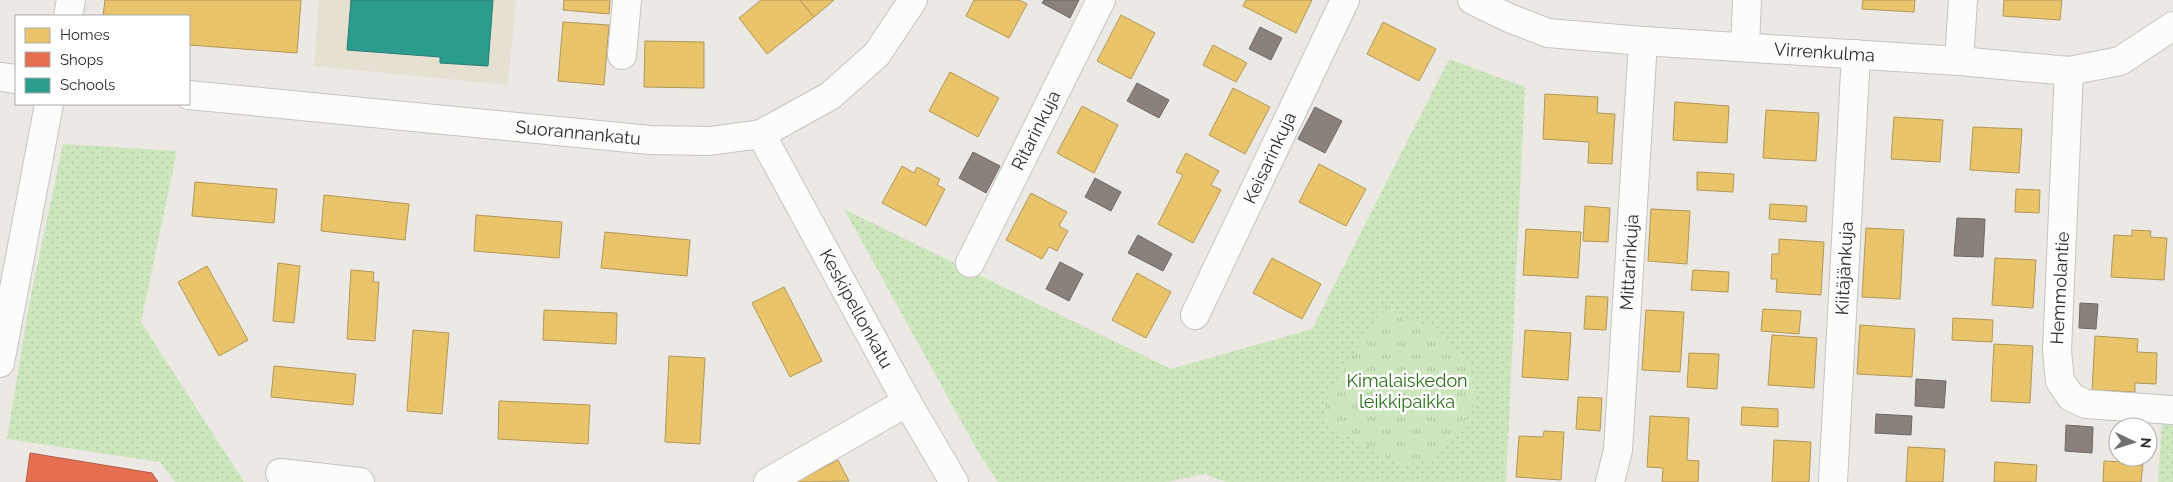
<svg xmlns="http://www.w3.org/2000/svg" width="2173" height="482" font-family="Raleway,sans-serif">
	<style>
		.education { fill: #e6e0d3 }
		.grass { fill: url(#grass-dots) }
		.park { fill: url(#park-tufts) }
		.homes { fill: #e9c46a; stroke: #b19758 }
		.shops { fill: #e76f51; stroke: #b05c46 }
		.schools { fill: #2a9d8f; stroke: #2b7c72 }
		.industry { fill: #8a817c; stroke: #6e6865 }
		.lines { fill: none; stroke-linecap: round; stroke-linejoin: round }
		.minor-casing { stroke: #c5c4c5; stroke-width: 30 }
		.minor { stroke: #fcfcfb; stroke-width: 28 }
		.labels { text-anchor: middle; stroke-width: 5; stroke-linejoin: round; paint-order: stroke }
		.street-label { font-size: 18px; fill: #2e2e2e; stroke: #fff }
		.park-label { font-size: 18px; fill: #2c6e1b; stroke: #fff }
	</style>
	<defs>
		<pattern id="grass-dots" width="8" height="8" patternUnits="userSpaceOnUse" patternTransform="scale(1.25)"><rect width="8" height="8" fill="#cee6be"/><path d="M2 2h.1M6 6h.1" fill="none" stroke="#b1c6a4" stroke-width="1.8" stroke-linecap="round"/></pattern>
		<pattern id="park-tufts" width="24" height="20" patternUnits="userSpaceOnUse" patternTransform="scale(1.25)"><rect width="24" height="20" fill="#cee6be"/><path d="M3 7l-1-3M5 7V3M7 7l1-3M15 17l-1-3M17 17v-4M19 17l1-3" fill="none" stroke="#b1c6a4"/></pattern>
	</defs>
	<rect width="100%" height="100%" fill="#ece8e4"/>
	<path class="education" d="M319 0H516L508 85 314 66Z"/>
	<g class="grass">
		<path d="M1449 59 1525 87 1506 482H1226L1205 474 1167 482H998L978 452 844 209 1171 369 1312 329Z"/>
		<path d="M63 144 177 151 141 322 244 482H175L160 462 7 439 29 305Z"/>
		<path d="M2162 422 2173 423V482H2158Z"/>
	</g>
	<path class="park" d="M1387 304 1405 321 1421 323 1441 333 1470 365 1475 402 1462 426 1429 458 1405 465 1326 425V403L1349 361Z"/>
	<g class="homes">
		<path d="M105 0H301L297 53 189 45V16H103Z"/>
		<path d="M564 0H610L609 14 563 10Z"/>
		<path d="M761 0H800L814 17 767 54 739 18Z"/>
		<path d="M800 0H834L814 17Z"/>
		<path d="M974 0H1019L1027 4 1009 38 966 16Z"/>
		<path d="M1246 0H1312L1296 33 1243 6Z"/>
		<path d="M1863 0H1915L1914 12 1862 9Z"/>
		<path d="M2004 0H2062L2060 20 2003 16Z"/>
		<path d="M1121 15 1155 33 1131 79 1097 61Z"/>
		<path d="M563 22 609 25 604 85 558 81Z"/>
		<path d="M1383 22 1436 49 1419 81 1367 54Z"/>
		<path d="M645 41 704 42V88L644 87Z"/>
		<path d="M1213 45 1247 63 1236 82 1203 65Z"/>
		<path d="M950 72 999 98 978 137 929 111Z"/>
		<path d="M1233 88 1270 107 1245 154 1209 135Z"/>
		<path d="M1545 94 1598 97 1597 113 1615 114 1612 164 1588 163 1589 142 1543 139Z"/>
		<path d="M1675 102 1729 106 1727 143 1673 140Z"/>
		<path d="M1082 106 1118 125 1094 173 1057 153Z"/>
		<path d="M1766 110 1819 113 1816 161 1763 158Z"/>
		<path d="M1894 117 1943 120 1940 162 1891 159Z"/>
		<path d="M1973 127 2022 129 2019 173 1970 170Z"/>
		<path d="M1186 153 1219 171 1211 185 1221 190 1193 243 1158 224 1183 175 1176 172Z"/>
		<path d="M1319 164 1366 189 1346 226 1299 202Z"/>
		<path d="M902 166 914 173 917 167 940 179 937 185 945 189 926 226 882 203Z"/>
		<path d="M1697 172 1734 174 1733 192 1697 190Z"/>
		<path d="M195 182 277 189 274 223 192 216Z"/>
		<path d="M2016 189 2040 190 2039 213 2015 212Z"/>
		<path d="M1031 193 1067 212 1059 226 1068 231 1057 251 1049 247 1042 259 1006 240Z"/>
		<path d="M324 195 409 204 405 240 321 231Z"/>
		<path d="M1770 204 1807 206 1806 222 1769 219Z"/>
		<path d="M1585 206 1610 208 1608 242 1583 241Z"/>
		<path d="M1651 209 1690 211 1687 264 1648 261Z"/>
		<path d="M476 215 562 222 559 258 474 251Z"/>
		<path d="M1866 228 1904 230 1900 299 1862 297Z"/>
		<path d="M1526 229 1581 232 1578 278 1523 275Z"/>
		<path d="M2132 230 2151 231 2150 237 2167 238 2164 280 2111 277 2114 235 2132 236Z"/>
		<path d="M605 232 690 240 687 276 601 268Z"/>
		<path d="M1779 239 1824 242 1821 295 1776 292 1777 279H1771L1772 254H1779Z"/>
		<path d="M1272 258 1321 284 1302 319 1253 293Z"/>
		<path d="M1995 258 2036 260 2033 308 1992 305Z"/>
		<path d="M278 263 300 266 294 323 273 321Z"/>
		<path d="M207 266 248 340 219 356 178 282Z"/>
		<path d="M351 270 374 272 373 282H379L375 341 347 339Z"/>
		<path d="M1693 270 1729 272 1728 292 1691 290Z"/>
		<path d="M1137 273 1171 292 1146 338 1112 320Z"/>
		<path d="M784 287 822 361 790 377 752 303Z"/>
		<path d="M1586 296 1608 297 1606 330 1584 329Z"/>
		<path d="M1763 309 1801 311 1799 334 1761 331Z"/>
		<path d="M544 310 617 313 616 344 543 340Z"/>
		<path d="M1646 310 1684 312 1680 372 1642 370Z"/>
		<path d="M1953 318 1993 320 1992 342 1952 340Z"/>
		<path d="M1860 325 1915 329 1912 377 1857 374Z"/>
		<path d="M413 330 449 333 442 414 407 411Z"/>
		<path d="M1525 330 1571 333 1568 380 1522 377Z"/>
		<path d="M1772 335 1817 338 1814 388 1768 385Z"/>
		<path d="M2095 336 2138 339 2137 352 2157 353 2156 384 2135 383V392L2092 390Z"/>
		<path d="M1994 344 2033 346 2030 403 1991 401Z"/>
		<path d="M1689 353 1719 354 1717 389 1687 387Z"/>
		<path d="M669 356 705 358 700 444 665 442Z"/>
		<path d="M274 366 356 374 353 405 271 397Z"/>
		<path d="M1578 397 1602 398 1600 431 1576 429Z"/>
		<path d="M499 401 590 405 588 444 498 439Z"/>
		<path d="M1742 407 1778 409V427L1741 425Z"/>
		<path d="M1650 416 1689 418 1687 460 1699 461 1698 482H1662L1663 468 1647 467Z"/>
		<path d="M1544 431 1564 432 1561 480 1516 477 1519 436 1543 437Z"/>
		<path d="M1774 440 1811 442 1809 482H1772Z"/>
		<path d="M1908 447 1945 449 1943 482H1906Z"/>
		<path d="M838 460 849 481 796 482Z"/>
		<path d="M2104 461 2143 463 2141 482H2103Z"/>
		<path d="M1995 462 2037 465 2036 482H1994Z"/>
	</g>
	<path class="shops" d="M30 453 152 473 158 482H26Z"/>
	<path class="schools" d="M351 0H493L488 66 440 63V57L347 50Z"/>
	<g class="industry">
		<path d="M1044 0H1079L1070 18 1042 3Z"/>
		<path d="M1260 27 1282 38 1271 60 1249 49Z"/>
		<path d="M1137 83 1169 100 1159 118 1127 101Z"/>
		<path d="M1315 107 1342 121 1325 153 1298 139Z"/>
		<path d="M973 152 1000 166 986 193 959 178Z"/>
		<path d="M1095 178 1121 192 1111 211 1085 197Z"/>
		<path d="M1957 218 1985 219 1983 257 1954 256Z"/>
		<path d="M1138 235 1172 254 1163 271 1128 253Z"/>
		<path d="M1060 262 1083 274 1069 301 1046 289Z"/>
		<path d="M2080 303 2098 304 2096 329 2079 328Z"/>
		<path d="M1916 379 1946 381 1944 408 1915 406Z"/>
		<path d="M1876 414 1912 416 1911 435 1875 433Z"/>
		<path d="M2066 425 2093 427 2092 453 2065 451Z"/>
	</g>
	<g class="lines">
		<defs>
			<g id="minor">
				<path id="s1" d="M1472 0 1509 18 1548 33 1643 41 1959 61 2069 71 2120 61 2173 26"/>
				<path d="M68 16 71 0"/>
				<path d="M1745 46 1747 0"/>
				<path d="M622 55 627 0"/>
				<path d="M1959 61 1963 0"/>
				<path d="M2069 71 2057 351 2060 381 2071 397 2086 404 2173 410"/>
				<path d="M0 77 16 79"/>
				<path id="s2" d="M189 95 650 140 710 141 761 134 830 96 877 54 913 0"/>
				<path id="s3" d="M761 134 907 402 954 482"/>
				<path id="s4" d="M970 263 1101 0"/>
				<path id="s5" d="M1195 315 1345 0"/>
				<path d="M0 363 49 104"/>
				<path d="M280 473 360 482"/>
				<path d="M768 482 907 402"/>
				<path id="s6" d="M1610 482 1618 450 1643 41"/>
				<path id="s7" d="M1833 482 1856 54"/>
			</g>
		</defs>
		<use href="#minor" class="minor-casing"/>
		<use href="#minor" class="minor"/>
	</g>
	<g class="labels">
		<g class="street-label">
			<text dy="6" stroke="none"><textPath href="#s1" startOffset="360">Virrenkulma</textPath></text>
			<text dy="6" stroke="none"><textPath href="#s4" startOffset="148">Ritarinkuja</textPath></text>
			<text dy="6" stroke="none"><textPath href="#s2" startOffset="391">Suorannankatu</textPath></text>
			<text dy="6" stroke="none"><textPath href="#s5" startOffset="174">Keisarinkuja</textPath></text>
			<text dy="6" stroke="none"><textPath href="#s6" startOffset="221">Mittarinkuja</textPath></text>
			<text dy="6" stroke="none"><textPath href="#s7" startOffset="214">Kiitäjänkuja</textPath></text>
			<text transform="translate(2060 288) rotate(-87)" y="6">Hemmolantie</text>
			<text dy="6" stroke="none"><textPath href="#s3" startOffset="199">Keskipellonkatu</textPath></text>
		</g>
		<g class="park-label">
			<text x="1407" y="387">Kimalaiskedon<tspan x="1407" dy="21">leikkipaikka</tspan></text>
		</g>
	</g>
	<rect x="15" y="15" width="175" height="90" fill="#ffffff" stroke="#ababab"/>
	<rect x="25" y="28" width="25" height="15" fill="#e9c46a" stroke="#ababab"/>
	<text x="60" y="40" font-size="15" fill="#2e2e2e">Homes</text>
	<rect x="25" y="52" width="25" height="15" fill="#e76f51" stroke="#ababab"/>
	<text x="60" y="65" font-size="15" fill="#2e2e2e">Shops</text>
	<rect x="25" y="78" width="25" height="15" fill="#2a9d8f" stroke="#ababab"/>
	<text x="60" y="90" font-size="15" fill="#2e2e2e">Schools</text>
	<g transform="translate(2133 442) rotate(94)"><circle r="24" fill="#ffffff" stroke="#ababab"/>
	<path d="M0-4L9 19L0 12L-9 19Z" fill="#706f6e"/>
	<text y="-8" font-size="14" font-weight="bold" text-anchor="middle" fill="#2e2e2e">N</text>
	</g>
</svg>
